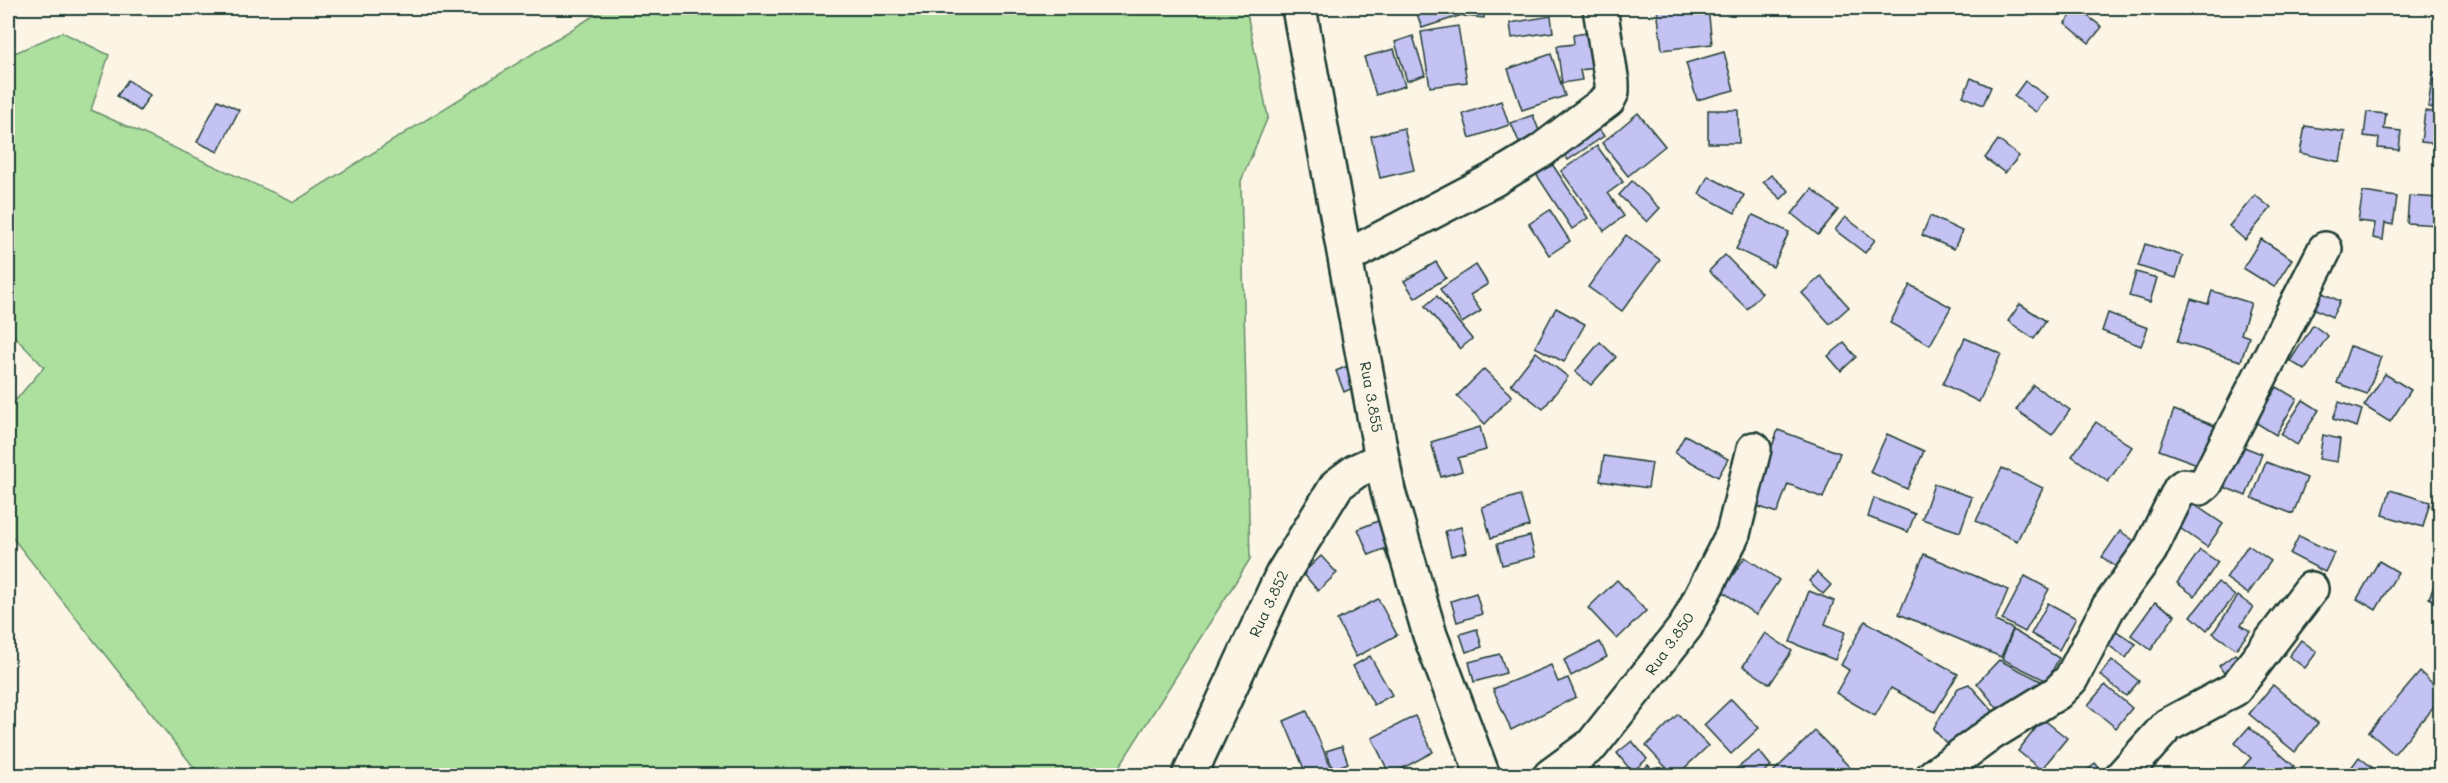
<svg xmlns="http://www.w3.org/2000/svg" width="2448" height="783" font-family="Mali,sans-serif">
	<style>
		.green { fill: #addf9f; stroke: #668e6a; stroke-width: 1.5 }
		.building { fill: #c4c1f3; stroke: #1f3d34; stroke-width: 1.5 }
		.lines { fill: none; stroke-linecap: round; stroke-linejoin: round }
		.minor-casing { stroke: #1f3d34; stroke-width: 38 }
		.minor { stroke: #fcf5e5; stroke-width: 33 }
		.labels { text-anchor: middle; stroke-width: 5; stroke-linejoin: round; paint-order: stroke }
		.street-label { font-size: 15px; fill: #1f3d34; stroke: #fcf5e5 }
	</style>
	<rect width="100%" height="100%" fill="#fcf5e5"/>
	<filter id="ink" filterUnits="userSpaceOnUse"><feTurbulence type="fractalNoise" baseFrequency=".0167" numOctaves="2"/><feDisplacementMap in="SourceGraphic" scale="12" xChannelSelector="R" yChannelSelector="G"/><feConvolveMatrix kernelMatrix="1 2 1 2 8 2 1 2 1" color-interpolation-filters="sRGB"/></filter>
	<g filter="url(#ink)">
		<path class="green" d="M606 8H1246L1268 117 1241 181 1250 559 1114 775H200L8 532V409L44 367 8 330V56L62 32 109 55 91 110 294 202Z"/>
		<g class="building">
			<path d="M1438 8H1459L1462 15 1422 28 1417 14Z"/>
			<path d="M1465 8H1485L1484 18 1464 16Z"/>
			<path d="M1657 8H1708L1712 44 1662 50Z"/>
			<path d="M2077 8 2102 27 2089 43 2065 23Z"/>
			<path d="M1551 16 1553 32 1512 38 1510 23Z"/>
			<path d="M1458 26 1467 82 1430 87 1421 32Z"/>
			<path d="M1601 31 1605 67 1580 70 1582 80 1562 83 1557 46 1574 44 1573 35Z"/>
			<path d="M1413 36 1425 75 1407 81 1395 42Z"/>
			<path d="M1394 49 1405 86 1376 95 1364 57Z"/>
			<path d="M1724 52 1734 90 1697 100 1686 63Z"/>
			<path d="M1551 54 1565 96 1522 110 1508 69Z"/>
			<path d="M2433 72 2440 73V109L2428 107Z"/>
			<path d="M1971 78 1991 87 1983 105 1963 96Z"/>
			<path d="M128 80 150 95 140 111 117 96Z"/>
			<path d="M2025 81 2048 97 2036 112 2014 96Z"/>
			<path d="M218 100 239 110 218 152 197 142Z"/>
			<path d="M1501 101 1509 125 1470 138 1463 114Z"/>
			<path d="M1708 110H1738L1739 143H1708Z"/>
			<path d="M2425 111 2440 113V144L2421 142Z"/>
			<path d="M2367 112 2386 114 2384 129 2401 131 2399 150 2378 148 2379 138 2364 136Z"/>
			<path d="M1638 113 1665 146 1628 176 1602 143Z"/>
			<path d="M1533 115 1545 146 1524 154 1511 123Z"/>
			<path d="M1591 118 1604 136 1568 160 1556 142Z"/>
			<path d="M2305 126 2345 132 2340 162 2300 153Z"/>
			<path d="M1404 128 1414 170 1380 178 1371 136Z"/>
			<path d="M1998 140 2019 156 2005 173 1985 158Z"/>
			<path d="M1597 146 1623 182 1608 193 1624 216 1604 231 1561 171Z"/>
			<path d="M1544 152 1588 218 1572 229 1529 163Z"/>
			<path d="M1771 175 1789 191 1781 199 1763 182Z"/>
			<path d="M1708 176 1744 195 1735 213 1699 194Z"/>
			<path d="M1632 181 1660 208 1647 222 1619 195Z"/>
			<path d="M1812 189 1838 210 1818 235 1792 214Z"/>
			<path d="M2363 192 2397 197 2393 225 2385 223 2383 240 2373 238 2375 223 2358 221Z"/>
			<path d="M2255 195 2271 208 2245 240 2229 226Z"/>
			<path d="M2409 196 2439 198 2438 225 2407 223Z"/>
			<path d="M1550 210 1570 241 1549 255 1529 224Z"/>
			<path d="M1753 215 1789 232 1773 267 1736 249Z"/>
			<path d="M1930 216 1962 231 1954 249 1922 235Z"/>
			<path d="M1845 217 1875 240 1865 253 1835 230Z"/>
			<path d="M1626 235 1660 260 1622 311 1588 287Z"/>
			<path d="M2261 239 2292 259 2274 287 2243 268Z"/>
			<path d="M2145 244 2183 256 2176 278 2138 266Z"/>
			<path d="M1725 255 1762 293 1747 309 1709 271Z"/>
			<path d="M1436 262 1446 278 1415 298 1404 281Z"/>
			<path d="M1476 265 1488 284 1470 295 1481 311 1462 323 1440 289Z"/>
			<path d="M2136 272 2157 278 2150 302 2129 296Z"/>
			<path d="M1821 276 1849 307 1830 324 1802 293Z"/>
			<path d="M1910 285 1951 307 1930 345 1890 323Z"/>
			<path d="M2212 291 2251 303 2241 334 2249 337 2241 361 2177 342 2191 299 2208 304Z"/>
			<path d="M2318 291 2340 301 2332 317 2311 307Z"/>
			<path d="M1437 296 1472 339 1460 349 1425 306Z"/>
			<path d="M2020 304 2046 321 2034 339 2008 321Z"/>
			<path d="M1556 308 1585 324 1564 362 1535 347Z"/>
			<path d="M2108 313 2148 328 2141 346 2102 331Z"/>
			<path d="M2313 325 2328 336 2305 370 2290 361Z"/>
			<path d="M1965 338 2001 354 1979 402 1943 384Z"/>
			<path d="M1600 342 1616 357 1591 385 1575 372Z"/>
			<path d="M1844 343 1856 357 1841 371 1828 356Z"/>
			<path d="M2350 346 2381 357 2367 394 2337 383Z"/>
			<path d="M1536 352 1568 377 1543 409 1511 384Z"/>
			<path d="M1352 364 1361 384 1344 392 1336 371Z"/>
			<path d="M1484 369 1512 396 1485 424 1457 396Z"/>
			<path d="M2385 374 2411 390 2390 422 2364 406Z"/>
			<path d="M2033 385 2070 410 2052 435 2016 410Z"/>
			<path d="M2277 387 2297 399 2276 435 2255 422Z"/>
			<path d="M2303 400 2319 410 2297 445 2281 434Z"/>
			<path d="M2339 402 2362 410 2357 427 2333 419Z"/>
			<path d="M2174 410 2215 426 2200 465 2159 450Z"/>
			<path d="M2096 422 2132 447 2108 482 2072 456Z"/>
			<path d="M1480 427 1486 450 1458 458 1462 471 1441 477 1431 442Z"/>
			<path d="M1778 430 1840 453 1823 498 1788 484 1777 513 1751 504Z"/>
			<path d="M1887 434 1924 451 1907 489 1870 472Z"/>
			<path d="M1685 435 1728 459 1718 477 1675 453Z"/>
			<path d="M2323 435 2340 439 2337 462 2319 459Z"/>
			<path d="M2231 442 2262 454 2246 496 2214 483Z"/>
			<path d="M1604 456 1652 463 1648 488 1600 481Z"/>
			<path d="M2266 462 2307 478 2293 514 2252 498Z"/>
			<path d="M2002 468 2043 488 2017 541 1976 521Z"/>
			<path d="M2440 476V509L2432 507Z"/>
			<path d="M1934 484 1972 497 1960 532 1922 519Z"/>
			<path d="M2390 490 2430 502 2423 527 2383 515Z"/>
			<path d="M1520 495 1529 526 1491 538 1482 507Z"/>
			<path d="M2183 497 2223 524 2207 547 2167 519Z"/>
			<path d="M1874 498 1915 514 1908 532 1868 517Z"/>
			<path d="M1388 517 1405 560 1391 566 1384 549 1369 555 1358 529Z"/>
			<path d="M1461 527 1467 552 1451 556 1445 531Z"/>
			<path d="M2120 531 2140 545 2122 571 2102 557Z"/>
			<path d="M1530 536 1535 557 1502 565 1497 544Z"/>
			<path d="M2299 536 2334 553 2325 572 2290 554Z"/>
			<path d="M2248 545 2271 561 2248 594 2226 578Z"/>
			<path d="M2200 550 2218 562 2195 596 2177 583Z"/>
			<path d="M1924 554 2008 590 1995 621 2013 629 2001 657 1899 614Z"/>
			<path d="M1321 556 1337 573 1318 591 1303 573Z"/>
			<path d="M1745 557 1779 580 1756 615 1722 591Z"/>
			<path d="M2379 561 2398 572 2376 610 2357 599Z"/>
			<path d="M1817 572 1831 585 1823 594 1809 581Z"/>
			<path d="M2440 572V604L2429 598Z"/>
			<path d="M2025 576 2049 589 2025 632 2002 620Z"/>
			<path d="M1617 580 1646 611 1617 639 1588 608Z"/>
			<path d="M2218 582 2235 596 2207 630 2191 616Z"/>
			<path d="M1809 591 1834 601 1825 624 1845 632 1835 660 1790 642Z"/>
			<path d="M1476 593 1482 614 1457 622 1451 601Z"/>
			<path d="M2238 596 2253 607 2241 625 2250 631 2236 649 2213 633Z"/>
			<path d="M1378 599 1397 635 1356 657 1337 620Z"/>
			<path d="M2155 602 2175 615 2151 650 2131 635Z"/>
			<path d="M2048 603 2076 618 2059 650 2031 634Z"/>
			<path d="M1865 621 1958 674 1935 712 1891 688 1875 716 1836 693 1849 670 1841 665Z"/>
			<path d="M1477 629 1482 647 1466 652 1460 634Z"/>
			<path d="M2013 630 2059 658 2047 681 2002 659Z"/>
			<path d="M2116 631 2136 644 2126 658 2107 644Z"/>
			<path d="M1765 633 1792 651 1770 684 1743 666Z"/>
			<path d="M2301 640 2317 652 2305 668 2289 656Z"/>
			<path d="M1600 642 1607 657 1571 676 1564 660Z"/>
			<path d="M1500 654 1506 673 1474 682 1469 662Z"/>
			<path d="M2235 654 2248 670 2231 683 2219 666Z"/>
			<path d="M1370 656 1392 695 1374 705 1353 666Z"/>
			<path d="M1999 660 2043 682 2002 714 1977 683Z"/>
			<path d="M2112 660 2139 681 2126 696 2100 675Z"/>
			<path d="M1551 665 1558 682 1568 678 1576 697 1511 730 1493 689Z"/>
			<path d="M2420 672 2440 690V699L2394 754 2369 732Z"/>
			<path d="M1969 684 1999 718 1974 738 1966 731 1948 745 1933 729 1958 688Z"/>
			<path d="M2105 685 2132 708 2116 728 2088 705Z"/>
			<path d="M2273 685 2318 723 2295 752 2249 714Z"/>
			<path d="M1731 699 1759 728 1731 754 1704 725Z"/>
			<path d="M1307 711 1331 768 1315 776H1307L1284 721Z"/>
			<path d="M1678 714 1708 746 1676 776H1674L1646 746Z"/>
			<path d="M1415 716 1433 752 1390 775 1372 738Z"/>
			<path d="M2043 719 2067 738 2041 770 2018 751Z"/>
			<path d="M2249 727 2294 766 2286 776 2236 775 2251 758 2235 743Z"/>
			<path d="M1815 731 1858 776 1770 775Z"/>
			<path d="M1632 741 1647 759 1632 772 1617 753Z"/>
			<path d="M1342 746 1348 763 1333 769 1326 751Z"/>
			<path d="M1759 751 1771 766 1759 776H1734L1731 773Z"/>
			<path d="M2359 757 2383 776H2345Z"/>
			<path d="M2095 763 2106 776H2082Z"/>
			<path d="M1648 765 1658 776H1637Z"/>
		</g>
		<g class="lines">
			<defs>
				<g id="minor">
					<path d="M1299 8 1388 491 1430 635 1483 776"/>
					<path d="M1346 257 1493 180 1541 151 1608 100 1612 92V83L1600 8"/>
					<path d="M1189 776 1282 575 1337 485 1356 471 1369 465 1383 464"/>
					<path d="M1550 776 1592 745 1686 626 1733 534 1754 449"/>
					<path d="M1933 776 1992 733 2057 693 2071 679 2108 608 2150 550 2180 489 2184 486 2200 488 2206 483 2325 249"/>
					<path d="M2122 776 2168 725 2235 689 2311 589"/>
				</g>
			</defs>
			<use href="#minor" class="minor-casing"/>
			<use href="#minor" class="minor"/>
		</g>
	</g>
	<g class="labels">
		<g class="street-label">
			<text transform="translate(1371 397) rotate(80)" y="5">Rua 3.855</text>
			<text transform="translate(1269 604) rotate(-65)" y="5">Rua 3.852</text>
			<text transform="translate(1670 644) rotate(-55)" y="5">Rua 3.850</text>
		</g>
	</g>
	<rect width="2448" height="783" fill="none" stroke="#fcf5e5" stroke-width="30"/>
	<rect x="15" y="15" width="2418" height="753" fill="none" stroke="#1f3d34" stroke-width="2" filter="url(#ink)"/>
</svg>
